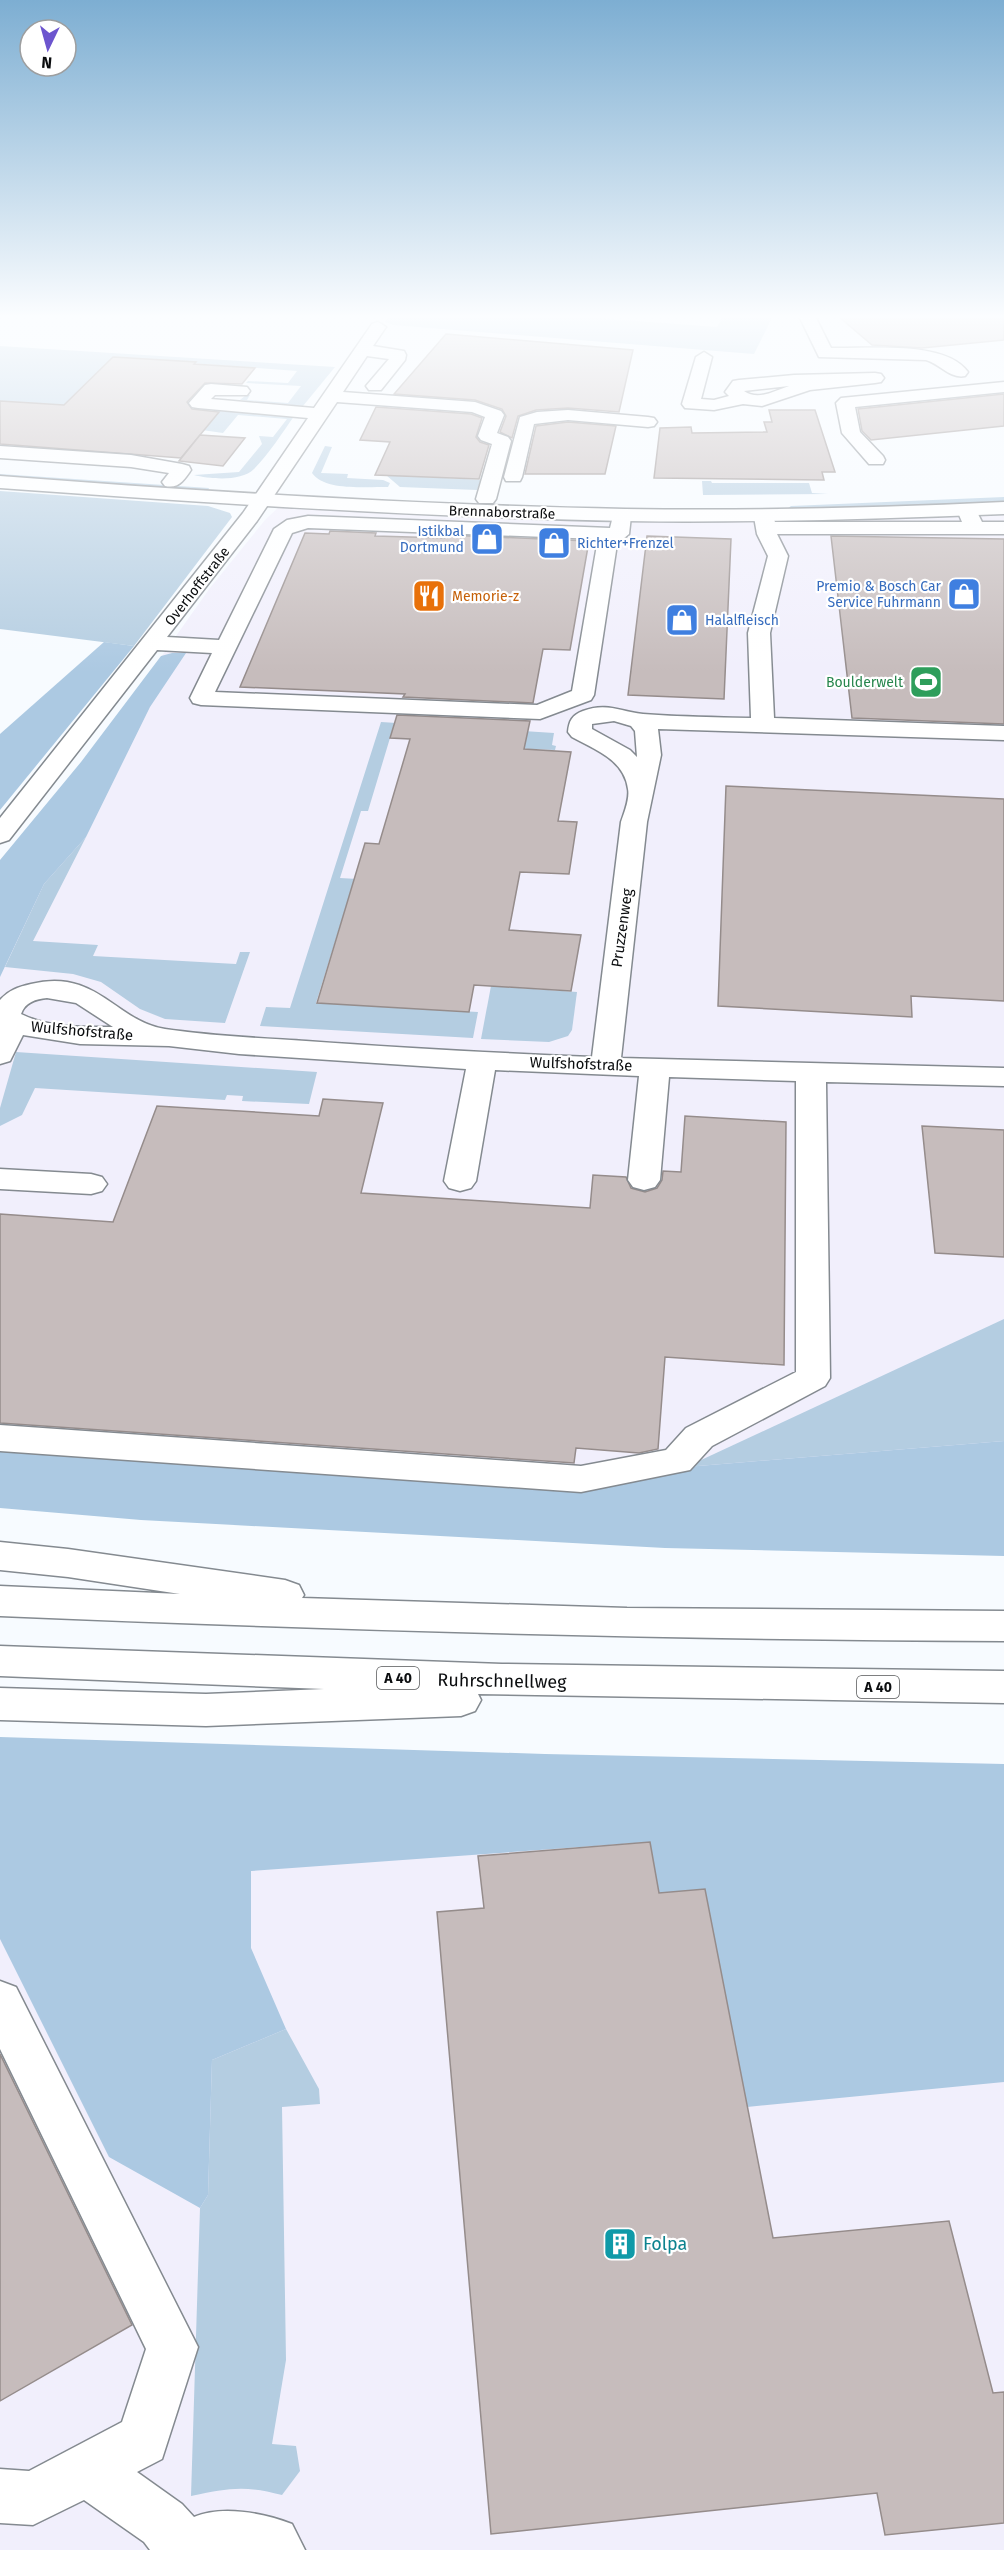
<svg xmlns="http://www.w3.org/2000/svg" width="1004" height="2550" font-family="'Fira Sans',sans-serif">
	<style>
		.industrial { fill: #f1effc }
		.green { fill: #b4cde1 }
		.forest { fill: #acc9e2 }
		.building { fill: #c6bcbc; stroke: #958c8b; stroke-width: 1.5 }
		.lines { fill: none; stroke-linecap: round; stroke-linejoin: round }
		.minor-casing { stroke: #848a90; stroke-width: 3 }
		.major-casing { stroke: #848a90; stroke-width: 3 }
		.highway-casing { stroke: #848a90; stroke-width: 3 }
		.minor { fill: #fff; fill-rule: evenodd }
		.major { fill: #fff; fill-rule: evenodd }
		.highway { fill: #fff; fill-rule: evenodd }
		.labels { text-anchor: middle; stroke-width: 4.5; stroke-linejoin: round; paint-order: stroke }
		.far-street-label { font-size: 14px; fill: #0b0d0f; stroke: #fff }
		.far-shop-label { font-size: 14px; fill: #366cbe; stroke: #fff; text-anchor: end }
		.far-food-label { font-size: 14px; fill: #c56008; stroke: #fff; text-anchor: start }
		.far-leisure-label { font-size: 14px; fill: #27864d; stroke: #fff; text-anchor: end }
		.shield { fill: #fff; stroke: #545657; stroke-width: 1.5 }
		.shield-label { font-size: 14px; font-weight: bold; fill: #0b0d0f }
		.street-label { font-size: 15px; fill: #0b0d0f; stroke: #fff }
		.near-street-label { font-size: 18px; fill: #0b0d0f; stroke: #fff }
		.near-culture-label { font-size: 18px; fill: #0d838f; stroke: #fff; text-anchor: start }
	</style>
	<rect width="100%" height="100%" fill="#f7fbff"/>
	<g class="industrial">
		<path d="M283 503 359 509 1004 511V1469L564 1495 0 1458V926L47 818 210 588 265 520Z"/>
		<path d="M0 1751 1004 1764V2550H0Z"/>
	</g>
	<g class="green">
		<path d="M389 316H571L717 327 723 316H773L754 354 393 325 385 322Z"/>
		<path d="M0 346 335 367 303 406 240 400 246 395H250L247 400 288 403 301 386 246 383 248 381 288 383 297 371 113 357 73 397 158 408 295 415C282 433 269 454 254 469 241 482 210 479 194 475L239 472 262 444 259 436 273 437 287 419 238 415 223 433 0 401Z"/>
		<path d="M325 446 332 447 321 473 348 474 347 478 383 480 390 483 388 487C367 486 326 492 312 473Z"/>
		<path d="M0 474 209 488 208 490 0 476Z"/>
		<path d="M386 475 484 480 487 481 480 482 477 490 400 487Z"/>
		<path d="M702 481H711L712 483H809L812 493 828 494 703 495Z"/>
		<path d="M0 491 208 506 230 513 232 517 134 646 0 629Z"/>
		<path d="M1004 497V504L787 511V509L791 506Z"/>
		<path d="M381 722 554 733 552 745 556 746 555 750 444 745 448 733 390 738 368 811H361L340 878 444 884 449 895 351 890 316 1003 478 1012 473 1038 260 1026 266 1007 290 1008Z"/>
		<path d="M86 837 33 941 98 945 93 956 236 964 240 952H250L225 1023 165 1019 140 1009 101 982 73 974 5 967 44 884Z"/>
		<path d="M491 986 577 992 572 1030 568 1036 549 1042 481 1039Z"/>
		<path d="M16 1052 317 1072 309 1104 242 1101 243 1096 227 1095 225 1100 35 1088 22 1115 0 1126V1108Z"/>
		<path d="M1004 1319V1441L686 1467Z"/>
		<path d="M286 2029 319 2089 320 2104 282 2107 286 2360 272 2444 296 2446 300 2471 282 2495C245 2485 228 2488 191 2496L200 2208 208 2195 212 2060Z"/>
	</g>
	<g class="forest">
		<path d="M104 642 134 646 0 810V734Z"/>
		<path d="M172 653H186L150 707 86 837 44 884 0 977V860L81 762 161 656Z"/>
		<path d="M1004 1441V1556L665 1548 141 1520 0 1508V1450L557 1485 686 1467Z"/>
		<path d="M0 1737 545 1754 1004 1764V2082L747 2107 659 1893 650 1842 251 1871V1948L286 2029 212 2060 208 2195 200 2208 109 2157 0 1939Z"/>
	</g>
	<g class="building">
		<path d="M838 316H1004V340L922 348 872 345Z"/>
		<path d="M446 334 633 350 619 412 568 408 536 410 518 416 512 438 500 432 506 416 502 409 475 400 394 394Z"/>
		<path d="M113 357 196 362 194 364 255 368 242 384 205 383 187 402 192 409 219 412 181 458 0 444V401L64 405Z"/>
		<path d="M1004 394V426L871 440 862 431 858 409Z"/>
		<path d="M376 407 471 414 482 418 476 437 480 442 489 445 479 479 375 475 390 442 360 440Z"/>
		<path d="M769 410H815L835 472H822L824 480 654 478 660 428 691 427 692 433 767 432 764 422H772Z"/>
		<path d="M568 422 616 426 605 474H525L536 426Z"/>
		<path d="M200 435 245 438 223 466 179 461Z"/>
		<path d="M330 531 376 533 375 536 445 538 446 535 589 541 570 650 543 649 533 703 403 697 405 694 240 687 305 533 329 534Z"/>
		<path d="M647 536 731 539 724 699 628 695Z"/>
		<path d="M831 536 1004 539V724L852 718Z"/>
		<path d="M397 715 530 721 524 749 571 752 558 821 577 822 569 874 520 872 509 930 581 935 571 991 474 985 469 1012 317 1003 365 843 379 844 410 739 390 738Z"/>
		<path d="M726 786 1004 799V1001L911 996 912 1017 718 1006Z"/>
		<path d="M323 1099 383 1103 361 1193 590 1208 593 1175 626 1177 631 1188 645 1192 657 1188 662 1180 663 1171 681 1172 685 1116 786 1122 784 1365 665 1357 658 1449 639 1453 576 1448 574 1463 0 1423V1214L113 1222 157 1106 319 1116Z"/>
		<path d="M922 1126 1004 1130V1257L935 1253Z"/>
		<path d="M650 1842 659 1893 705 1889 773 2238 949 2221 993 2393 1004 2392V2523L885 2535 877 2493 491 2534 437 1912 484 1908 478 1856Z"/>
		<path d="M0 2054 132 2325 0 2401Z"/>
	</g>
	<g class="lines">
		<defs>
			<g id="minor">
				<path d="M799 316H815L831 348C868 349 945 340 968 372L965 376C950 379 940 364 926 360L819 357Z"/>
				<path d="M378 322 386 327 373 346 404 351 406 355 405 360 381 390H369L366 386 389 359 367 356 343 392 475 402 501 411 504 415 497 433 508 437 511 441 496 499 493 503H479L476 499 492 444 481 440 478 436 485 417 472 412 337 402 257 521 167 637 219 640 274 529 287 520 308 516 610 528 614 512H628L631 516 629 534 617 544 594 695 591 700 540 719 201 705 193 703 190 698 212 653 157 650 9 840 0 843V818L243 513 308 418 198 408 192 407 189 403 205 385 211 384 247 387 250 391 247 395H215L211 399 314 408 372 324ZM308 528 598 539 572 691 537 705 215 692 292 533Z"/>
				<path d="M704 352 712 357 701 399 714 400 729 396 725 392 733 381 739 380 794 375 875 373 881 374 884 378 881 382 875 383 810 390 762 406 743 404 714 410 685 408 682 404 696 357ZM789 386C774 391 758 401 744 391Z"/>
				<path d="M1004 382V392L855 407 860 432 883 456 885 460 883 464H869L842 433 836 403 841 398Z"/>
				<path d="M568 410 648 417 654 418 657 422 654 426 648 427 568 420 534 424 522 477 520 481H506L504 477 520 417 537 412Z"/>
				<path d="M0 446 131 455 182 464 189 466 191 470C184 480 179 489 165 486L162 482 169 473 131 467 0 458Z"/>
				<path d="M967 504 974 506 982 522H1004V534H777L788 556 770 633 774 718 1004 726V740L658 729 661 755 647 822 621 1058 1004 1068V1086L826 1082 830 1378 825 1386 712 1446 690 1470 581 1492 0 1451V1425L581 1466 666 1450 686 1428 796 1372V1081L669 1077 660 1180 655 1187 644 1190 633 1187 628 1180 639 1076 495 1070 476 1181 471 1188 460 1191 449 1188 444 1181 466 1069 239 1054 169 1046 80 1044 23 1035 10 1061 0 1064V1000C9 990 18 987 31 984 97 968 115 1021 165 1029 212 1036 259 1038 306 1041 402 1048 497 1053 592 1057L621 822C624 813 630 799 628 789 624 759 595 750 572 737L568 732C569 721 572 715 583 711 607 702 621 712 643 714 679 717 715 717 751 718L748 633 768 556 757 534 754 517 757 513H771L775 522H962L957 510 960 506ZM614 721 631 726 635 731 637 757 630 750 592 729V724ZM47 998 76 1003 113 1027C82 1027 49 1028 21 1014 25 1002 36 999 47 998Z"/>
				<path d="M0 1169 91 1174 102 1177 107 1184 102 1191 91 1194 0 1189Z"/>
				<path d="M0 1981 16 1987 198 2347 162 2459 137 2472 182 2504 194 2517C222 2505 264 2513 292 2524L305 2550H150L144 2542 84 2500 33 2525 0 2523V2469L29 2471 122 2422 146 2349 0 2049Z"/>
			</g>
			<path id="major" d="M0 476C208 492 417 505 625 509 752 511 878 508 1004 502V514C878 519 752 523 625 521 416 517 208 503 0 488Z"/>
			<g id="highway">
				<path d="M0 1542 68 1549 285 1580 299 1585 304 1595 302 1598 627 1608 1004 1611V1641C669 1640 335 1630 0 1616V1586L180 1594 68 1577 0 1570Z"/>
				<path d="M0 1646 502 1664 1004 1671V1703L478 1694 481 1700 475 1711 461 1716 206 1726 0 1720V1688L206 1694 324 1689 0 1676Z"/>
			</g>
		</defs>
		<use href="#minor" class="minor-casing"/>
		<use href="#major" class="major-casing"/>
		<use href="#highway" class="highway-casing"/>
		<use href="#minor" class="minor"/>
		<use href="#major" class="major"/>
		<use href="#highway" class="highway"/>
	</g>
	<linearGradient id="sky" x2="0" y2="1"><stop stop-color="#7daed2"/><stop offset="0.47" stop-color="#fbfdff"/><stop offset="1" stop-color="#fbfdff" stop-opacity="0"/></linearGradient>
	<rect width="1004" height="673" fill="url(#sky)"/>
	<defs>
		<symbol id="shop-square" viewBox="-11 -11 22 22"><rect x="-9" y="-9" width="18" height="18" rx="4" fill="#3f7fe0" stroke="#fff"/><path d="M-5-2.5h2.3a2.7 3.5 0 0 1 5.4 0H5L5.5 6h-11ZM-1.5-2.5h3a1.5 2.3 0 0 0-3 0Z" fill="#fff"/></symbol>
		<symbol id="restaurant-square" viewBox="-11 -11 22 22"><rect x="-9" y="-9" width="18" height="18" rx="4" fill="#e8710a" stroke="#fff"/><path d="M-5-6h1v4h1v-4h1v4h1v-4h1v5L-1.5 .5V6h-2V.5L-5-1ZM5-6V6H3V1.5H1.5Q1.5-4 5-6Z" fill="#fff"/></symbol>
		<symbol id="stadium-square" viewBox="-11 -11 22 22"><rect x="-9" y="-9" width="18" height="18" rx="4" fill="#2e9e5b" stroke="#fff"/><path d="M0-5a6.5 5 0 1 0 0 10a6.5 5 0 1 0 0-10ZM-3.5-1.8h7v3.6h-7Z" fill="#fff"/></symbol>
		<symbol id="building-square" viewBox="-11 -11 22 22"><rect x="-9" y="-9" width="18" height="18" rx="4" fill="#0f9aa8" stroke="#fff"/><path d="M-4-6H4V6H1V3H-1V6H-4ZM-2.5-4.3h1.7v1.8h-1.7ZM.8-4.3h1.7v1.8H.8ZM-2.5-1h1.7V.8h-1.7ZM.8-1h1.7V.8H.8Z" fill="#fff"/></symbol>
	</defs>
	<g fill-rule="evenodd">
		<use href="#shop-square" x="468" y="520" width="38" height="38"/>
		<use href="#shop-square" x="535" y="524" width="38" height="38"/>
		<use href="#shop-square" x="945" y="575" width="38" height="38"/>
		<use href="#restaurant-square" x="410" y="577" width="38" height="38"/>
		<use href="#shop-square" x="663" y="601" width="38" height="38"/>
		<use href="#stadium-square" x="907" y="663" width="38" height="38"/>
		<use href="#building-square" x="601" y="2225" width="38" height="38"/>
	</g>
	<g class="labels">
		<g class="far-street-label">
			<text transform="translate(502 512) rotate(2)" y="5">Brennaborstraße</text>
			<text transform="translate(197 586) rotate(-52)" y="5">Overhoffstraße</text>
		</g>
		<g class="far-shop-label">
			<text x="464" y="536">Istikbal<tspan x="464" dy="16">Dortmund</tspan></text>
			<text x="577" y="548" text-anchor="start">Richter+Frenzel</text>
			<text x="941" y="591">Premio &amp; Bosch Car<tspan x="941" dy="16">Service Fuhrmann</tspan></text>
			<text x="705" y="625" text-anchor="start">Halalfleisch</text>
		</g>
		<g class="far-food-label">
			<text x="452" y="601">Memorie-z</text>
		</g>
		<g class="far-leisure-label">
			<text x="903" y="687">Boulderwelt</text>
		</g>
		<g class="shield">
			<rect x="377" y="1667" width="42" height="22" rx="4.5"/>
			<rect x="857" y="1676" width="42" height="22" rx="4.5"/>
		</g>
		<g class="shield-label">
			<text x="398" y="1683">A 40</text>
			<text x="878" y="1692">A 40</text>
		</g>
		<g class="street-label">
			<text transform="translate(622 928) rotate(-82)" y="5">Pruzzenweg</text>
			<text transform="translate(82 1031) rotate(5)" y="5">Wulfshofstraße</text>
			<text transform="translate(581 1064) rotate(2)" y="5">Wulfshofstraße</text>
		</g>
		<g class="near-street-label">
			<text transform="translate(502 1681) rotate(1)" y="6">Ruhrschnellweg</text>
		</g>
		<g class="near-culture-label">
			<text x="643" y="2250">Folpa</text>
		</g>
	</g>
	<g transform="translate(48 48) rotate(185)"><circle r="28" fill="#ffffff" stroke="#9d9e9f" stroke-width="1.5"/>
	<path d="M0-4.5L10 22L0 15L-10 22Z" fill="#6c55ce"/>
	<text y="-9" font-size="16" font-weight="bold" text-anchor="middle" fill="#0b0d0f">N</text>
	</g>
</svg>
